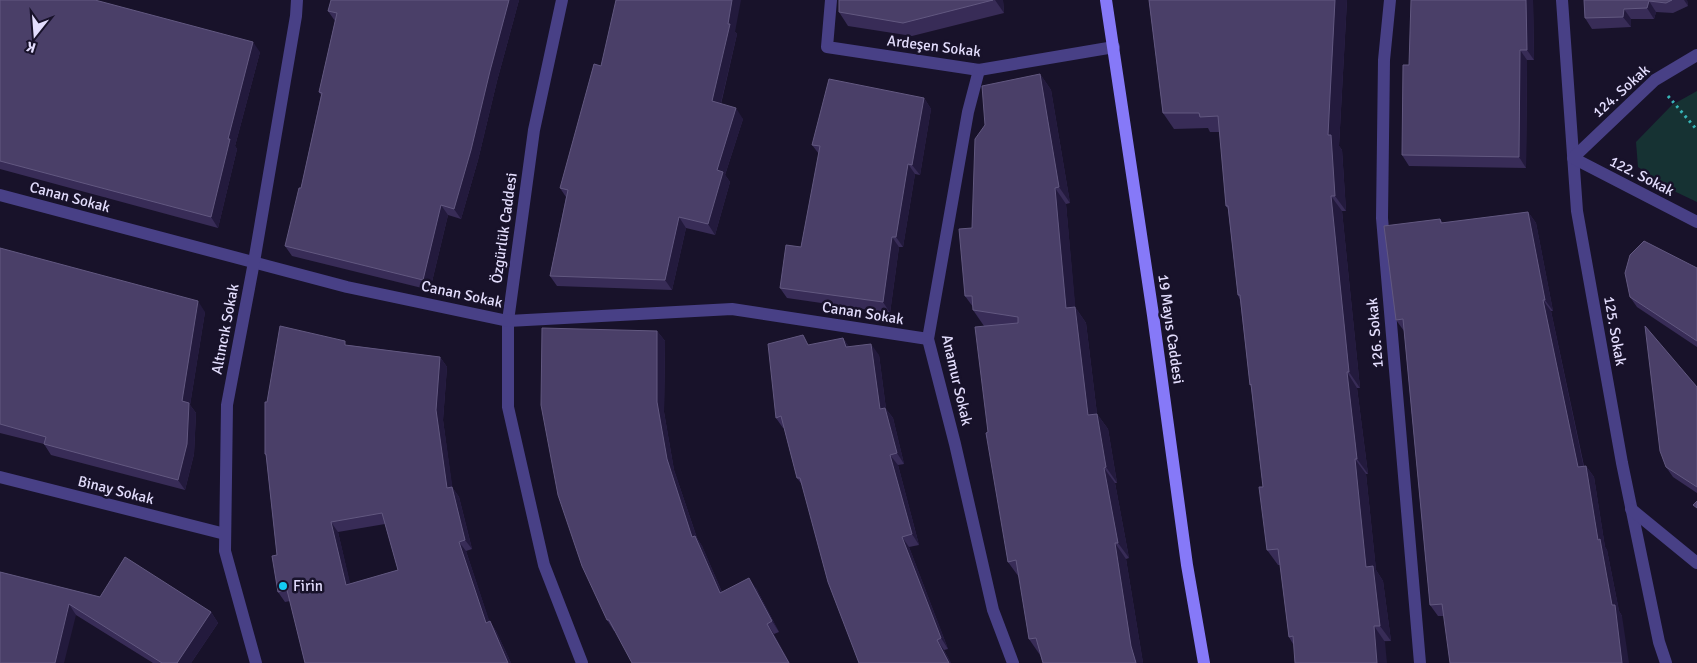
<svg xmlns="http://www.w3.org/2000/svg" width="1697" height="663" font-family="Signika,sans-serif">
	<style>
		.green { fill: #163233 }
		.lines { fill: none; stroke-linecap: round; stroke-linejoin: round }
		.path { stroke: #37b4b7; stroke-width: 3; stroke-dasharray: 2.5 4; stroke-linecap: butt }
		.street { stroke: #484086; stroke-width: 12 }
		.secondary { stroke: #8679f8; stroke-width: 12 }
		.wall { fill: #382c57; fill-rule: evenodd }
		.shaded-wall { fill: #231a3d }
		.building { fill: #4a3f68; stroke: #625880; fill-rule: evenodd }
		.poi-dot { fill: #13cbf3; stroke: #18122a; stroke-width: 2 }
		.labels { text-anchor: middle; stroke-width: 5; stroke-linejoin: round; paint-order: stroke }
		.street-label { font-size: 15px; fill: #e3ddfd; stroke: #18122a }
		.poi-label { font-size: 15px; fill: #e3ddfd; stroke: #18122a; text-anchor: start }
	</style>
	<rect width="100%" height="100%" fill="#18122a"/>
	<path class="green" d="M1697 91V202L1676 192 1638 167 1636 142 1672 105Z"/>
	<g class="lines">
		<path class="path" d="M1668 96 1697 130"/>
		<g class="street">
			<path d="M562 0 534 130 508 321V407L544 565 582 663"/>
			<path d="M831 0 827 47 979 70 1114 47"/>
			<path d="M1390 0 1384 60 1382 218 1420 663"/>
			<path d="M1562 0 1577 211 1622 463 1659 642 1666 663"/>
			<path d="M1697 55 1655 80 1573 158 1697 222"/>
			<path d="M979 70 968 112 928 339 955 444 993 610 1013 663"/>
			<path d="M0 195 347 287 508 321 732 309 928 339"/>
			<path d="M0 477 225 534"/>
			<path d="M1631 509 1697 563"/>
			<path d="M256 663 225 551 227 405 254 262 296 16 297 0"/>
		</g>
		<path class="secondary" d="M1106 0 1153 315 1187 565 1204 663"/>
	</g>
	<g class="wall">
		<path d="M0 0 260 52 235 146 237 149 218 228 0 169Z"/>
		<path d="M331 0H519L497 81 478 160 461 219 448 215 430 290 292 256 285 246 301 188 321 95 319 92 335 21 328 11Z"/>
		<path d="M839 0H1003L1004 13 912 36 848 26 839 12Z"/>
		<path d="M1149 0H1347L1339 146 1342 150 1346 211H1342L1360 388H1357L1368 474H1366L1376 570 1383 581 1391 641 1293 644 1289 637 1280 565H1278L1267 550 1263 487 1251 387 1250 385 1240 300 1238 295 1228 209 1226 206 1220 132H1210L1208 128 1174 129 1163 113Z"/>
		<path d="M1533 0 1534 60H1527L1526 168 1409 166 1402 155 1409 65Z"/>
		<path d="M1584 0H1687L1688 6 1673 13 1656 12 1654 19H1631V27L1592 29 1585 18Z"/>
		<path d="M735 32 737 34 721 104 743 119 725 175 730 182 715 235 686 228 672 290 557 286 550 276 566 197 560 188Z"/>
		<path d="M1040 74 1051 90 1070 203 1066 204 1075 307 1086 323 1097 414 1108 429 1117 483H1115L1129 558 1126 559 1143 663H1043L1040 655 1029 639 1019 577 1008 562 988 432 984 326 973 310V307L965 296 972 228Z"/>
		<path d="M924 98 931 109 920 175 915 174 903 247H899L890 313 787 298 780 288 801 247 819 154 812 145Z"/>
		<path d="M1528 212 1536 223 1553 311H1551L1584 466H1586L1594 477 1605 547 1607 550 1619 611 1622 616H1438L1430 605 1404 331 1396 320 1440 219 1443 223Z"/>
		<path d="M0 248 205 312 190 405 196 413 194 454 185 490 51 455 44 444 0 433Z"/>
		<path d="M1697 268V347L1637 307 1630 297Z"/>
		<path d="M657 331 665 341 664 412 674 470 697 538 702 546 722 592 756 588 779 632 774 634 614 631 607 620Z"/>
		<path d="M843 338 849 347 879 355 886 409 893 418 904 464 898 465 919 545 909 547 948 649 944 650 951 663H859L803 486 797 478 784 428H783L776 418 810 345Z"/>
		<path d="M348 345 440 357 447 367 443 420 452 487 459 497 472 549 466 551 489 621 496 631 511 663H305L290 601 285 602 278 592 277 555 266 456 265 454ZM385 524 398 570 350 584 338 532Z"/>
		<path d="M1697 387V493L1673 477 1666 467Z"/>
		<path d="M0 572 100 597 211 612 218 623 191 663H153L76 615Z"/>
	</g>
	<g class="shaded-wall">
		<path d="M509 0H519L497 81 478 160 461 219 454 209 490 71Z"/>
		<path d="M732 0H741L735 32 737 34 719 111 712 101Z"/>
		<path d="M995 0H1003L1004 13Z"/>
		<path d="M1335 0H1347L1339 146 1342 150 1346 211 1335 196 1328 135Z"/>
		<path d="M1526 0H1533L1534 60 1527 50Z"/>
		<path d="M1684 0H1687L1688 6Z"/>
		<path d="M1649 1 1656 12 1654 19 1647 8Z"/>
		<path d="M1624 9 1631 19V27L1623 17Z"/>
		<path d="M253 42 260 52 235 146 237 149 218 228 211 217 228 139Z"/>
		<path d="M1520 50 1527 60 1526 168 1519 157Z"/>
		<path d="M1040 74 1051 90 1070 203 1059 187Z"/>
		<path d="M924 98 931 109 920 175 912 165Z"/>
		<path d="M736 108 743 119 725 175 730 182 715 235 708 224 717 170Z"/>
		<path d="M908 164 915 174 903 247 896 237Z"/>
		<path d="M1055 188 1066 204 1077 324 1066 308Z"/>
		<path d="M1331 196 1342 211 1360 388 1349 372Z"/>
		<path d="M441 205 448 215 430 290 423 280Z"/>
		<path d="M1528 212 1536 223 1553 311 1545 300Z"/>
		<path d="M679 217 686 228 672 290 665 280Z"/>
		<path d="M892 237 899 247 890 313 883 302Z"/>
		<path d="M1543 300 1551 311 1586 478 1578 467Z"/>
		<path d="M198 301 205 312 190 405 196 413 194 454 185 490 178 480 182 401Z"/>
		<path d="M1075 307 1086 323 1097 414 1108 429 1117 483 1106 467 1088 415Z"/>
		<path d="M657 331 665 341 664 412 674 470 697 538 702 546 727 604 720 593 692 537 667 459 657 402Z"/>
		<path d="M843 338 850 348 846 347Z"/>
		<path d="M871 344 879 355 886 409 893 418 904 464 897 453 880 409Z"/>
		<path d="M440 357 447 367 443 420 454 498 447 488 436 410Z"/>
		<path d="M1347 372 1357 388 1368 474 1357 459Z"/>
		<path d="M890 455 898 465 919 545 912 534Z"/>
		<path d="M1355 459 1366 474 1376 570 1383 581 1391 641 1380 626 1366 567Z"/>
		<path d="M1586 466 1594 477 1605 547 1607 550 1619 611 1622 616 1629 663H1622L1612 605 1598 540Z"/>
		<path d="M1104 468 1115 483 1129 558 1118 543Z"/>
		<path d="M452 487 459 497 472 549 465 540Z"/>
		<path d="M331 522 338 532 353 595 346 585Z"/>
		<path d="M902 537 909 547 948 649 941 638Z"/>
		<path d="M459 542 466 551 493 632 486 623Z"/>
		<path d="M1115 543 1126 559 1143 663H1136L1131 646Z"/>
		<path d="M749 578 756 588 779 632 772 621Z"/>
		<path d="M69 604 76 615 64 663H55Z"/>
		<path d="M211 612 218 623 191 663H177Z"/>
		<path d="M490 621 496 631 511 663H508Z"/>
		<path d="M767 624 774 634 790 663H789Z"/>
		<path d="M1374 626 1385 642 1387 663H1377Z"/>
		<path d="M937 640 944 650 951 663H949Z"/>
	</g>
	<g class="building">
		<path d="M0 0H95L253 42 228 139H230L211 217 0 161Z"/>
		<path d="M331 0H509L490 71 471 150 454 209 441 205 423 280 285 246 299 188H301L322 93 319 92 337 13 328 11Z"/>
		<path d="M616 0H732L728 24H730L712 101 736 108 717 170 723 172 708 224 679 217 665 280 550 276 568 190 560 188 594 64 601 66Z"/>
		<path d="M839 0H993L903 23 839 12Z"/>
		<path d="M1149 0H1335L1328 135H1331L1335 196H1331L1349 372H1347L1357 459H1355L1366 567 1373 566 1380 626H1374L1377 663H1295L1293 636 1289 637 1278 549 1267 550 1259 487H1263L1251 384 1250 385 1240 295H1238L1228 206H1226L1218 116 1200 117 1199 113H1163Z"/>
		<path d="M1411 0H1526L1527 50H1520L1519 157 1402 155 1403 65H1409Z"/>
		<path d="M1584 0H1672L1666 3 1649 1 1647 8 1624 9 1623 17 1585 18Z"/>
		<path d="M1040 74 1059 187 1055 188 1066 308 1075 307 1088 415 1097 414 1106 467 1104 468 1118 543H1115L1131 646 1136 663H1043L1036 638 1029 639 1016 560 1008 562 986 433 988 432 975 327 1018 323V317L973 310 972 296H965L959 229 972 228 975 139 985 125 982 86Z"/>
		<path d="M829 79 924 98 912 165 908 164 896 237H892L883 302 780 288 786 245 801 247 820 146 812 145Z"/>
		<path d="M1528 212 1545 300H1543L1578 467 1586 466 1598 540 1600 539 1612 605H1615L1622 663H1450L1442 604 1430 605 1403 319 1396 320 1384 226 1440 219 1441 223Z"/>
		<path d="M1644 241 1697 268V341L1630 297 1625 273 1630 255Z"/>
		<path d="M0 248 198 301 182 401 189 403 187 444 178 480 44 444 46 437 0 424Z"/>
		<path d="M280 326 345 341V345L440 357 436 410 447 488 452 487 465 540 459 542 486 623 490 621 508 663H305L287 590 278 592 272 556 277 555 266 454H265V402H267ZM382 513 398 570 346 585 331 522Z"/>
		<path d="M1645 326 1697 387V487L1666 467 1660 451Z"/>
		<path d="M542 328 657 331V402L667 459 692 537 695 536 720 593 749 578 772 621 767 624 789 663H632L609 620H607L582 566 558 495 541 405Z"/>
		<path d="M803 335 808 345 843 338 846 347 871 344 880 409 885 408 897 453 890 455 912 534 902 537 941 638 937 640 949 663H859L828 582 800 478H797L781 416 776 418 768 344Z"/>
		<path d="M1697 501V508L1693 505Z"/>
		<path d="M125 557 211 612 177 663H162L69 604 55 663H0V572L100 597Z"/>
	</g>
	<circle class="poi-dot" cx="283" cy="586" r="5"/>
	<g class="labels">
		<g class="street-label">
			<text transform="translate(934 46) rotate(7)" y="5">Ardeşen Sokak</text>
			<text transform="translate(1621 91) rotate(-42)" y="5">124. Sokak</text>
			<text transform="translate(1642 176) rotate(27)" y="5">122. Sokak</text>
			<text transform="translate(70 197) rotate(15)" y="5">Canan Sokak</text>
			<text transform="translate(504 228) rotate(-82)" y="5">Özgürlük Caddesi</text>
			<text transform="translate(462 294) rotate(12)" y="5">Canan Sokak</text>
			<text transform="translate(863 313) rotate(9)" y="5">Canan Sokak</text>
			<text transform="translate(225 329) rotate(-79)" y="5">Altıncık Sokak</text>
			<text transform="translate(1171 329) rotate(82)" y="5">19 Mayıs Caddesi</text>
			<text transform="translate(1615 331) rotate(80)" y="5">125. Sokak</text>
			<text transform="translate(1375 333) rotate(-95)" y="5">126. Sokak</text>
			<text transform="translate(957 380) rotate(77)" y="5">Anamur Sokak</text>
			<text transform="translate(116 490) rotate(14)" y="5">Binay Sokak</text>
		</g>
		<g class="poi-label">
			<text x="293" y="591">Firin</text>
		</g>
	</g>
	<g transform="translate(35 35) rotate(197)" stroke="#18122a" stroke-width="4" paint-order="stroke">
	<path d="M0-4L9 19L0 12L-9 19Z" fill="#e3ddfd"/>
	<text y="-8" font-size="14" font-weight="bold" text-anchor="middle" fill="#e3ddfd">K</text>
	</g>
</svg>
